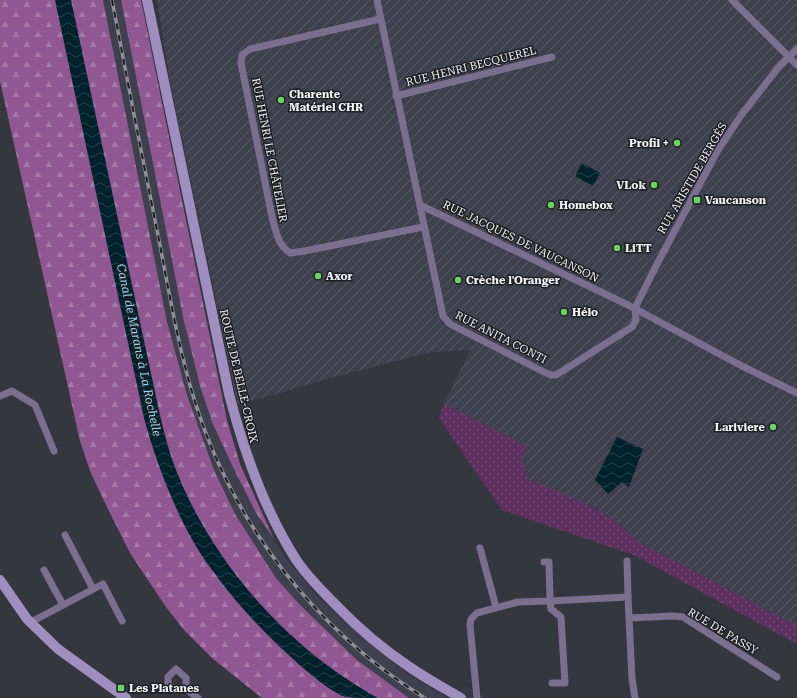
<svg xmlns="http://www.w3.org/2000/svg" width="797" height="698" font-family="'Roboto Serif',serif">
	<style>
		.built { fill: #3e414d }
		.industrial { fill: url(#industrial-furrows) }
		.grass { fill: url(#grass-dots) }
		.forest { fill: url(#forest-firs) }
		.water { fill: url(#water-waves) }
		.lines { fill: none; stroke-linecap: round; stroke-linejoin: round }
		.street { stroke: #7a6f8f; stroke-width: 7 }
		.secondary { stroke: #9f8ec0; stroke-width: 10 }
		.rail-casing { stroke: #8e9096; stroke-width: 3.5 }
		.rail { stroke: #1d1e22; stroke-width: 2; stroke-dasharray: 6; stroke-linecap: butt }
		.poi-dot { fill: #6ad363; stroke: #1d1e22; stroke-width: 1.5 }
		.labels { text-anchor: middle; stroke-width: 3; stroke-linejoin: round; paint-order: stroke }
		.street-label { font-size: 11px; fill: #f1f2f7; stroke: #1d1e22 }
		.poi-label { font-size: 11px; font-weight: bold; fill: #f1f2f7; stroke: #1d1e22; text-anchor: start }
		.water-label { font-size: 12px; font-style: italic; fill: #8fdcf6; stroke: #1d1e22 }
	</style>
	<defs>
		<pattern id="industrial-furrows" width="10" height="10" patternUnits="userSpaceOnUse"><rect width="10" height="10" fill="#3e414d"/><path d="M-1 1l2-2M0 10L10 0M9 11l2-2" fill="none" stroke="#5a5d67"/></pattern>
		<pattern id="grass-dots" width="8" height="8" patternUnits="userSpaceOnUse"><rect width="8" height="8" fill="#5e3060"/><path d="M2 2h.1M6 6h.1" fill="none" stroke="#764e78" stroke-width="1.8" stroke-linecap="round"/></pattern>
		<pattern id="forest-firs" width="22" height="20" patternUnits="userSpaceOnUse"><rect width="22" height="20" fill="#905792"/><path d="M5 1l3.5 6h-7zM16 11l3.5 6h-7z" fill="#a578a7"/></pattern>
		<pattern id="water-waves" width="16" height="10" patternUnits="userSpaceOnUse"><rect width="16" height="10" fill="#00222c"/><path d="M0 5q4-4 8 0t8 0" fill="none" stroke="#26434b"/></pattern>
	</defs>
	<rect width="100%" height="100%" fill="#35373e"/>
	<path class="built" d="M103 0H121L183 317 200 386 212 422 256 513 288 561 319 598 360 635 408 674 448 698H409L357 660 299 605 276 578 235 514 214 470 187 395 167 322Z"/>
	<path class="industrial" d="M157 0H797V626L635 540 625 529 595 508 529 480 521 458 527 446 444 404 470 350 430 352 335 377 238 405 169 77Z"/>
	<path class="grass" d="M444 404 527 446 521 458 529 480C567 496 607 508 635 540L797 626V644L634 555 502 510 439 418Z"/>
	<g class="forest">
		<path d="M0 0H103L167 322 187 395 214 470 235 514 258 550 276 578 299 604 357 660 409 698H262L213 659 184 630 166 607 130 553 104 501 90 471 80 441 0 81Z"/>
		<path d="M121 0H141L227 420 240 464 274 539 256 513 233 467 212 422 200 386 183 317Z"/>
	</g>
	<g class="water">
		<path d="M55 0H71L155 392C160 415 165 439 173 462 209 560 287 648 378 698 370 698 352 698 345 697 324 688 297 663 280 647 255 623 232 598 212 570 180 527 158 469 144 418Z"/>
		<path d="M582 163 600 173 593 186 575 176Z"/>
		<path d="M617 437 643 449 629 487 622 482 608 494 595 480Z"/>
	</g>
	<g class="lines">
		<g class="street">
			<path d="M377 0 443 316 450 324 546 373 551 375H556L632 327 636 320 635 308"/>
			<path d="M732 0 797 65"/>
			<path d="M380 19 250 49 242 55 241 63 272 217C276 231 277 244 290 253L305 251 423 227"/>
			<path d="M396 96 552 57"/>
			<path d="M420 205 628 305 740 365 797 393"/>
			<path d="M635 308 657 264 718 150 742 114 778 68 797 49"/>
			<path d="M0 396 12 391 35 405 54 451"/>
			<path d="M65 535 93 589"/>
			<path d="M480 548 496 607"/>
			<path d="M627 561 628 597"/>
			<path d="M544 562H549L550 601 628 597 632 679 635 698"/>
			<path d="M44 570 63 605"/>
			<path d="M629 618 673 616 683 617 777 677"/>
			<path d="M31 622 103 584 122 621"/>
			<path d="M186 689V678L176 669 168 677V683L174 690 186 689 198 698"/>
			<path d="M477 698 470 625 471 619 477 613 518 602 550 601 551 609 561 617 565 683H552"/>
		</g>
		<g class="secondary">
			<path d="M147 0 229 394C244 452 264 510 297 561 308 577 322 591 335 604 358 628 384 650 411 668 427 679 444 688 461 698"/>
			<path d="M0 580 27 619 58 649 126 698"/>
		</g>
		<defs>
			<path id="rail" d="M112 0C127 78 142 157 158 235 169 291 178 347 195 402 233 524 316 631 425 698"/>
		</defs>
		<use href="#rail" class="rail-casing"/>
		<use href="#rail" class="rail"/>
	</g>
	<g class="poi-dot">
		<circle cx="281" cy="100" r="4"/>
		<circle cx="677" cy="143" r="4"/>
		<circle cx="654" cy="185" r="4"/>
		<rect x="693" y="196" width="8" height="8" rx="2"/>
		<circle cx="551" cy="205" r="4"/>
		<circle cx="617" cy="248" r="4"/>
		<circle cx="318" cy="276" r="4"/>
		<circle cx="458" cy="280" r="4"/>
		<circle cx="564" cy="312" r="4"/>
		<circle cx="773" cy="427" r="4"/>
		<rect x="117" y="684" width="8" height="8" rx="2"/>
	</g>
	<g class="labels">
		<g class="street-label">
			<text transform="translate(471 66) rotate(-14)" y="4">RUE HENRI BECQUEREL</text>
			<text transform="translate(270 150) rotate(79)" y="4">RUE HENRI LE CHÂTELIER</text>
			<text transform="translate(692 178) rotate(-60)" y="4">RUE ARISTIDE BERGÈS</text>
			<text transform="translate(521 241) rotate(26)" y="4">RUE JACQUES DE VAUCANSON</text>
			<text transform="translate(501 337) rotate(27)" y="4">RUE ANITA CONTI</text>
			<text transform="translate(239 376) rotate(77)" y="4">ROUTE DE BELLE-CROIX</text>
			<text transform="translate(723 631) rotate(31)" y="4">RUE DE PASSY</text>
		</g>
		<g class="poi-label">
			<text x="289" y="98">Charente<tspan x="289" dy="13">Matériel CHR</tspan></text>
			<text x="669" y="147" text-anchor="end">Profil +</text>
			<text x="646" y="189" text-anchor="end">VLok</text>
			<text x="705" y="204">Vaucanson</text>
			<text x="559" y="209">Homebox</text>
			<text x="625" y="252">LiTT</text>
			<text x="326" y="280">Axor</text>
			<text x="466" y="284">Crèche l'Oranger</text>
			<text x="572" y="316">Hélo</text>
			<text x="765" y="431" text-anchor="end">Lariviere</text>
			<text x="129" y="692">Les Platanes</text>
		</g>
		<g class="water-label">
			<text transform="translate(139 350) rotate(78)" y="4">Canal de Marans à La Rochelle</text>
		</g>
	</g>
</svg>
